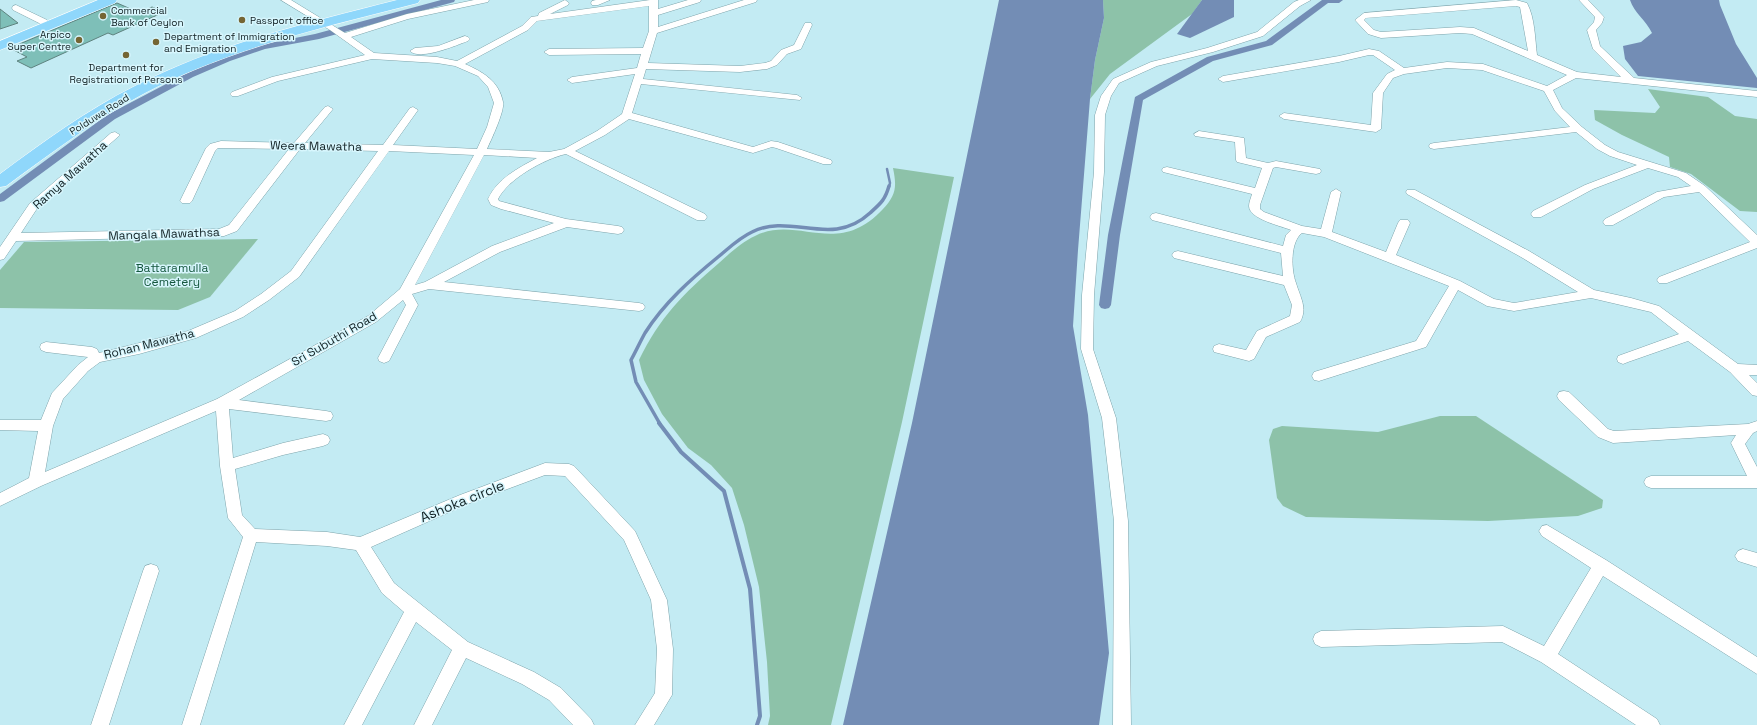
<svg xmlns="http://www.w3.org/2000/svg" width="1757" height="725" font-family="'Space Grotesk',sans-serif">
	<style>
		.green { fill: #8dc2a9 }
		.water { fill: #738db5 }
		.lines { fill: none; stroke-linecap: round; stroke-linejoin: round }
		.stream-far2 { stroke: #738db5; stroke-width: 2.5 }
		.stream-far1 { stroke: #738db5; stroke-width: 3.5 }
		.stream { stroke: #738db5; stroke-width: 4 }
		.canal { fill: #738db5; fill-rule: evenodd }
		.building { fill: #7ebfb8; stroke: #5e837f }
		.street-casing { stroke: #7ea4ab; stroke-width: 1 }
		.primary-casing { stroke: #fff; stroke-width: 1 }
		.street { fill: #fff; fill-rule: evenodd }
		.primary { fill: #8fd7fb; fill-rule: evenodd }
		.poi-dot { fill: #756533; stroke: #d7f6fd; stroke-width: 1.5 }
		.labels { text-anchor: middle; stroke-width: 3; stroke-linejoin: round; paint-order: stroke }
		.far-poi-label { font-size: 10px; fill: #101f22; stroke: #d7f6fd; text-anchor: start }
		.far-street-label { font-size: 10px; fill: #101f22; stroke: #d7f6fd }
		.street-label { font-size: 12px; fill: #101f22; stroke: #d7f6fd }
		.park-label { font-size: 12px; fill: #15573e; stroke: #d7f6fd }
		.near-street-label { font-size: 14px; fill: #101f22; stroke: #d7f6fd }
	</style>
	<rect width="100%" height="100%" fill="#c3ebf3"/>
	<g class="green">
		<path d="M1103 0H1202L1192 14 1110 74 1090 99 1095 60 1104 18Z"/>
		<path d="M1648 89 1708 97 1735 116 1757 119V212L1740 211 1691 174 1670 167 1669 157 1622 135 1595 120 1594 110 1655 113 1660 107Z"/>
		<path d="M893 168 954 177 902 422 831 725H768L770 716 767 662 759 587 744 525 732 488 711 465 688 448 662 414 644 380 639 360C660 317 683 294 719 263 730 253 742 242 755 236 798 214 837 259 883 209 896 195 897 187 893 168Z"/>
		<path d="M258 239 210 297 178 310 0 308V270L24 242Z"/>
		<path d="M1440 416H1476L1603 500 1602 508 1578 516 1488 521 1306 517 1283 506 1277 498 1269 440 1273 429 1282 426 1378 432Z"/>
	</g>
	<g class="water">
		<path d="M999 0H1103L1104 18 1095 60 1090 99 1078 250 1073 326 1088 415 1109 653 1099 725H843L912 423Z"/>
		<path d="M1202 0H1234V17L1190 38 1177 34Z"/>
		<path d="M1630 0H1719L1720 5 1736 44 1757 78V88L1638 76 1625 59 1623 46 1641 42 1652 33C1646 20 1634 13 1630 0Z"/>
	</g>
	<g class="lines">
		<path class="stream-far2" d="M887 169 890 183 889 187"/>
		<path class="stream-far1" d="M660 424 636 382 631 360C636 351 640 342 645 333 664 303 691 279 718 257 729 248 739 238 752 232 791 212 831 249 870 213 881 203 885 200 889 186"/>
		<path class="stream" d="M659 423 681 452 724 491 750 589 760 716 757 725"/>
		<g class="canal">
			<path d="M441 0H455L454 2 319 39 265 49 230 61 193 77 115 119 4 201 0 202V194L107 115 187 73 224 57 260 45 315 34Z"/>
			<path d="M1322 0H1343L1339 3H1328L1272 45 1213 61 1143 100 1120 235 1111 305 1109 308 1105 309 1101 308 1099 305 1108 235 1135 97 1207 57 1266 41Z"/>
		</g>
	</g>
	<g class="building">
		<path d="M117 3 140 13 152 7 164 12 113 35 108 33 31 68 17 61 27 57 10 48Z"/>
		<path d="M0 9 18 23 0 29Z"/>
	</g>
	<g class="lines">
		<defs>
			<g id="street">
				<path d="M281 0H291L345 33 407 14 474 0H489L488 2 408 19 351 37 374 53 437 57 457 61 522 26 531 17 538 16 539 13 565 0 569 3 568 5 550 14 650 0H658V9L688 0H701L700 2 658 15V27L744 0H757L756 2 657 33 648 63 740 66 765 63 771 61 781 50 794 45 805 23H811L812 25 801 49 787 54 777 65 767 69 740 72 646 69 643 79 797 95 802 98 800 100 641 84 632 113 753 147 771 141 778 142 831 160 832 162 831 164H823L776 148 772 147 753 153 629 119 605 135 575 151 705 214 707 217 705 220H697L566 154C544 159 508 179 498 199L499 201 566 219 618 226 622 227 624 230 622 233 618 234 567 227 500 252 444 282 639 303 643 304 645 307 643 310 639 311 429 289 412 294 418 305 389 361 384 363 379 361 378 358 406 305 403 300 376 322 239 400 326 411 331 412 333 416 331 420 326 421 229 409 233 458 283 443 323 434 328 436 330 440 328 444 323 446 283 455 235 469 242 515 255 529 327 532 360 537 460 495 545 463 569 464 574 466 635 531 667 600 673 649 672 695 654 725H635L655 693 657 649 651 600 624 540 565 476 545 475 470 503 371 547 394 583 468 642 534 672 561 688 591 719 594 725H573L549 700 522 684 466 658 432 725H414L452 650 416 622 362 725H344L404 612 382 593 356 550 327 546 256 542 200 725H182L243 537 228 518 220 466 216 411 41 486 0 506V493L29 478 38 431 0 430V420H41L52 393 78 365 88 357 46 352 41 350 40 347 41 344 46 342 92 347 97 349 99 353 188 331 235 311 261 294 291 271 378 151 300 149 237 231 224 236 16 241 4 259 0 260V247L30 203 111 133 115 132 120 135 38 207 21 233 219 229 229 225 289 149 218 148 215 151 192 201 190 203H182L180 201 206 148 210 144 221 141 294 143 325 107 328 106 333 109 305 143 383 145 410 108 413 107 418 110 393 145 477 149 487 127 494 103 488 87 478 76 455 66 437 63 372 59 278 81 238 96H232L230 94 232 92 272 77 365 55 330 30ZM649 6V31L643 48 549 49 544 52 549 55 641 54 637 68 572 77 567 80 572 83 635 74 622 114 597 131 564 149 549 152 487 149C491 140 505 111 503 102 499 81 483 72 465 64L528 30 537 21ZM389 151 474 155 400 289 368 316 217 399 45 472 53 426 63 399 88 371 100 362 139 354 196 338 243 317 269 300 299 277ZM484 155 537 158C518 168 497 179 488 199L491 205 501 209 554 223 492 246 425 282 415 285Z"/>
				<path d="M596 0H610L598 5H592L591 3 592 1Z"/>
				<path d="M1299 0H1311L1300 6 1263 36 1213 52 1157 66 1119 83 1111 96 1105 115 1104 172 1094 295 1093 349 1116 418 1128 521 1131 725H1113L1114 521 1102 418 1081 349 1082 295 1094 172 1095 115 1101 96 1113 79 1151 62 1207 48 1257 32 1294 2Z"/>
				<path d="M1516 0 1527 3C1535 18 1535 39 1537 55L1577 72 1621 77 1593 49 1587 30 1594 22 1595 17 1579 0H1588L1604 17 1602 23 1596 30 1600 46 1634 78 1757 91V97L1576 78 1553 90 1562 108 1582 127 1605 145 1618 152 1686 173 1705 186 1757 235V248L1667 283H1659L1657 280 1659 277 1750 242 1699 192 1664 197 1613 225H1605L1603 222 1605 219 1657 192 1691 186 1678 177 1648 168 1593 189 1541 217H1533L1531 214 1533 211 1585 185 1637 165 1610 156 1597 149 1576 132 1434 149 1430 148 1429 146 1430 144 1434 143 1570 127 1555 111 1544 91 1482 70 1447 68 1404 74 1393 78 1383 93 1381 129 1376 132 1284 119 1279 116 1284 113 1371 125 1373 93 1387 74 1395 70 1373 55H1369L1339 62 1223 82 1218 79 1223 76 1339 56 1369 49 1379 51 1404 68 1447 62 1483 64 1547 86 1567 75 1472 34 1460 33 1381 38 1368 34 1355 20 1364 13ZM1516 6 1520 7 1528 51 1474 28 1460 27 1381 32 1374 30 1364 20 1366 18Z"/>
				<path d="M16 5 47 20 48 22 44 25 41 24 13 10 12 8 13 6Z"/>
				<path d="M465 36 468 37 470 39 468 41C457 45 420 61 410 51L415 48 438 46Z"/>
				<path d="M1199 131 1244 138 1246 158 1268 163 1276 161 1320 169 1321 171 1320 173 1316 174 1276 167 1273 168 1260 205V209L1264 212 1302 226 1321 229 1331 192 1336 189 1341 192 1332 232 1386 252 1398 223 1400 220H1408L1410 223 1396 255 1460 281 1494 299 1514 303 1578 292 1521 257 1407 194 1406 192 1407 190H1415L1529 251 1594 290 1631 298 1659 306 1738 364 1757 365V375H1749L1757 383V396L1752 395 1730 372 1688 341 1628 362 1623 364 1618 362 1617 359 1618 356 1679 334 1651 312 1591 298 1514 311 1487 306 1458 290 1426 347 1319 381 1314 380 1312 376 1314 372 1416 341 1449 286 1324 237 1302 233C1290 242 1291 270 1296 283 1300 297 1308 308 1300 322L1266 337 1254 359 1249 361 1214 352 1213 349 1214 346 1219 344 1246 350 1257 331 1290 316 1292 305 1284 285 1174 258 1172 255 1174 252 1178 251 1283 276 1281 253 1152 220 1150 217 1152 214 1156 213 1283 246 1286 235 1291 230C1281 226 1249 219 1249 206 1249 202 1251 198 1252 194L1163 172 1162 170 1163 168 1167 167 1255 188 1262 168 1237 162 1236 160 1235 142 1195 136 1194 134Z"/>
				<path d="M1564 391 1569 392 1608 429 1614 431 1748 424 1757 421V431L1753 433 1745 444 1757 467V488H1651L1646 486 1644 482 1646 478 1651 476H1747L1731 443 1736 435 1613 443 1598 437 1559 400 1557 396 1559 392Z"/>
				<path d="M1547 525 1606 560 1757 657V674L1603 576 1558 654 1657 719 1660 725H1636L1541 662 1502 642 1321 647 1315 644 1313 639 1315 634 1321 631 1503 626 1544 646 1591 568 1542 536 1539 531 1542 526Z"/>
				<path d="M1743 549 1757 553V567L1738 561 1735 556 1738 551Z"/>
				<path d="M151 564 157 566 159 571 109 725H91L143 571 145 566Z"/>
			</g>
			<g id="primary">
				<path d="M98 0H117L115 3 0 50V41Z"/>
				<path d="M397 0H420L418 3C325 27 230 48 145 93 96 119 51 153 6 186L0 187V174C43 142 87 110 135 86 217 44 307 23 397 0Z"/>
			</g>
		</defs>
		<use href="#street" class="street-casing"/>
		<use href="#primary" class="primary-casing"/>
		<use href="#street" class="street"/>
		<use href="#primary" class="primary"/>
	</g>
	<g class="poi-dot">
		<circle cx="103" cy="16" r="4"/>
		<circle cx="242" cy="20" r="4"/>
		<circle cx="79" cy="40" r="4"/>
		<circle cx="156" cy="42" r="4"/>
		<circle cx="126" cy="55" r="4"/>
	</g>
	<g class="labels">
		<g class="far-poi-label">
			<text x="111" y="14">Commercial<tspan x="111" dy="12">Bank of Ceylon</tspan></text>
			<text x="250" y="24">Passport office</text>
			<text x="71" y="38" text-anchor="end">Arpico<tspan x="71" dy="12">Super Centre</tspan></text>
			<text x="164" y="40">Department of Immigration<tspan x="164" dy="12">and Emigration</tspan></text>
			<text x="126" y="71" text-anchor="middle">Department for<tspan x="126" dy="12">Registration of Persons</tspan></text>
		</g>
		<g class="far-street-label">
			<text transform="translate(99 114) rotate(-32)" y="4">Polduwa Road</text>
		</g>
		<g class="street-label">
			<text transform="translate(316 146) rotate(1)" y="4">Weera Mawatha</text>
			<text transform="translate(70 175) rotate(-42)" y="4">Ramya Mawatha</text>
			<text transform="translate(164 234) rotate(-2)" y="4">Mangala Mawathsa</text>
			<text transform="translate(334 339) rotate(-30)" y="4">Sri Subuthi Road</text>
			<text transform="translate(149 344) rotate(-14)" y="4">Rohan Mawatha</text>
		</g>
		<g class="park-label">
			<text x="172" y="272">Battaramulla<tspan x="172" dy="14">Cemetery</tspan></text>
		</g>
		<g class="near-street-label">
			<text transform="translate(462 501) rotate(-22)" y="5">Ashoka circle</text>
		</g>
	</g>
</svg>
